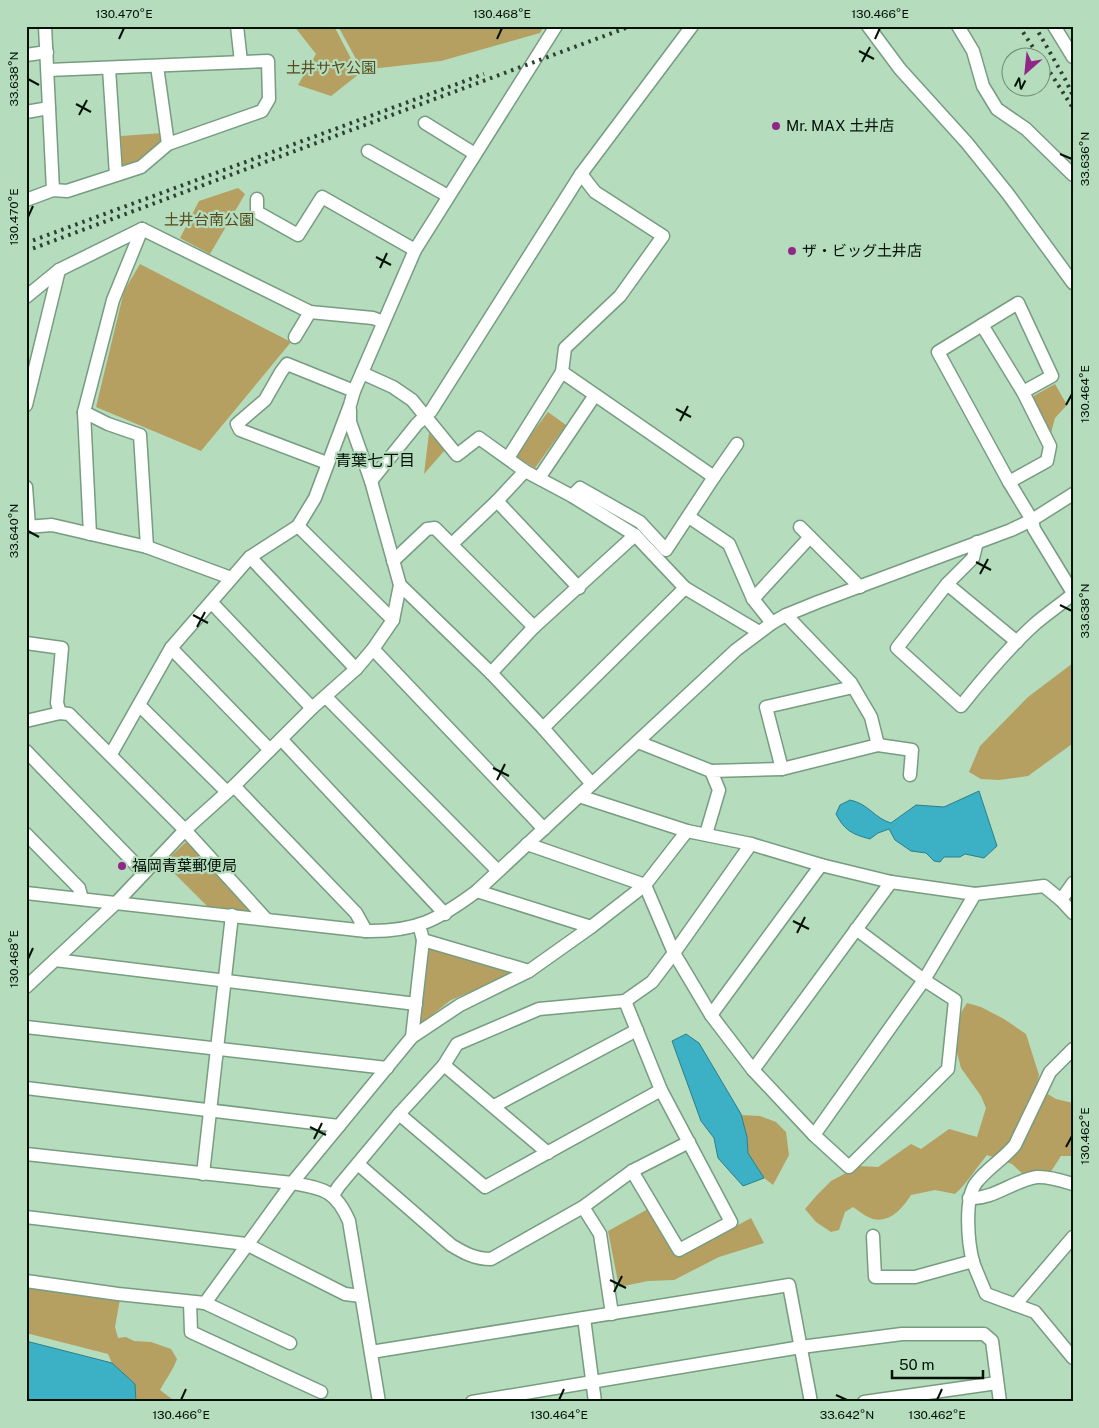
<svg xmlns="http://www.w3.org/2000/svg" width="1099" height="1428" font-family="'Public Sans','Noto Sans JP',sans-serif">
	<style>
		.green { fill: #b5a062 }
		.water { fill: #3cb0c4; stroke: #2b808b }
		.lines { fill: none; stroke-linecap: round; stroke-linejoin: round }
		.minor-casing { stroke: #779c80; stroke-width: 15 }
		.minor { stroke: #fff; stroke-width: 12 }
		.rail { stroke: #2d4031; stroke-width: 4; stroke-dasharray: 2.5 5; stroke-linecap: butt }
		.ticks { fill: none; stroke: #041107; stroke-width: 2 }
		.poi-dot { fill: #912689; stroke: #b4dcbd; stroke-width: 2 }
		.labels { text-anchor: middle; stroke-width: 4.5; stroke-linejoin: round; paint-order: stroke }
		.park-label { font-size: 15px; fill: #57491d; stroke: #b4dcbd }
		.poi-label { font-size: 15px; fill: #041107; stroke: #b4dcbd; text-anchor: start }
		.neighbourhood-label { font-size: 16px; fill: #041107; stroke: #b4dcbd }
		.neatline { fill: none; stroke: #041107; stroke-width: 2 }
		.ticks-label { font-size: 12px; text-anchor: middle; fill: #041107 }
	</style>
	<rect width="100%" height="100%" fill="#b4dcbd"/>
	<g class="green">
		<path d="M294 26H334L359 74 331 96 298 85 316 54Z"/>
		<path d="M338 26H544L540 33 441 61 362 70Z"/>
		<path d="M163 133V141L140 163 122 166 121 136Z"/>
		<path d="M238 188 245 194 210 254 180 238 199 201Z"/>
		<path d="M140 264 291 342 201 451 96 407 124 291Z"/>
		<path d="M1055 384 1067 405 1055 418 1051 433 1030 398Z"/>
		<path d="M548 412 566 425 535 468 515 456Z"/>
		<path d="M429 433 445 450 424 474Z"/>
		<path d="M1073 663 1072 744 1028 776 999 780 981 779 969 772 980 746 1028 697Z"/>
		<path d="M186 842 192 844 250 912 209 908 167 866 168 859Z"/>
		<path d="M431 946 516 973 451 1000 418 1026 428 949Z"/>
		<path d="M967 1003 981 1007 1004 1019 1026 1034 1039 1075 1036 1087 1056 1099 1073 1103V1156H1061L1050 1173 1025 1176 1012 1164 987 1155C976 1168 968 1182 955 1194L935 1190 911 1195C903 1208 890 1223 873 1219 866 1217 859 1211 853 1207L845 1212 839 1230 831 1232 816 1222 805 1209 817 1195 831 1181 859 1166 878 1167 911 1144 921 1149 949 1129 977 1137 986 1108 981 1096 961 1068 955 1045 956 1021Z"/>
		<path d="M741 1115 760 1116 776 1122 786 1132 789 1155 773 1185 764 1178 748 1153 747 1137Z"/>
		<path d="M648 1209 679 1257 751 1218 764 1243 719 1257 674 1280 648 1281 619 1287 608 1231Z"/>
		<path d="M26 1285 120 1299 115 1327 118 1338 126 1337 134 1341 151 1342 171 1349 177 1359C173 1370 166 1379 160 1390L176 1402H136L135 1384 112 1363 108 1354 26 1333Z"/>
	</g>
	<g class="water">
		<path d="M979 791 997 846 984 858 965 854 960 857H944L940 862 934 861 926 853 911 851 895 840 889 829 878 833 870 839C852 834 845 831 836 814L840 805 850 800C869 804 874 818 891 823L916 805 944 807Z"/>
		<path d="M686 1034 699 1043 741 1114 747 1137 748 1153 764 1178 743 1186 718 1158 714 1138 701 1121 672 1041Z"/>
		<path d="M26 1341 112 1363 135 1384 136 1402H26Z"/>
	</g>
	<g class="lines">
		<defs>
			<g id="minor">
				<path d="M45 26 53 190"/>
				<path d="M237 26 241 62"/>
				<path d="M868 26 900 69 967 143 1008 194 1073 283"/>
				<path d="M958 26 973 51 983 86 997 109 1026 129 1073 175"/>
				<path d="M1054 26 1073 57"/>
				<path d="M26 55 47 52"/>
				<path d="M157 66 168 144"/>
				<path d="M109 68 116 175"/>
				<path d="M26 112 49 108"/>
				<path d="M425 123 475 154"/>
				<path d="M368 151 448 196"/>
				<path d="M257 199V212L298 235 322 197 415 250"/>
				<path d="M26 200 53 190 67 191 141 167 168 144 262 111 269 99 268 61 48 70"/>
				<path d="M142 229 113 300 84 412 108 424 140 435 147 547"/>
				<path d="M142 229 310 312 373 318 383 322"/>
				<path d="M26 297 59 270 142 229"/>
				<path d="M982 325 1023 392 1050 446 1047 461 1009 482"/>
				<path d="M295 337 310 312"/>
				<path d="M562 372 565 348 620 296 663 236 595 192 581 174"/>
				<path d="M362 373 393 387 412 400 457 455 479 438 525 471 572 496 635 535 685 588 759 632"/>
				<path d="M1023 392 1052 376 1018 303 938 352 1009 482 1032 520 1034 529 1073 593"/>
				<path d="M26 405 59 270"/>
				<path d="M84 412 90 534"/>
				<path d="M508 458 562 372 714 477 666 550 640 522 580 488 572 496"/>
				<path d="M327 463 240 430 237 424 265 400 281 372 287 364 354 391"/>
				<path d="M714 477 737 444"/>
				<path d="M539 478 595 395"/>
				<path d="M371 481 417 424 431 411 581 174 692 26"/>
				<path d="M26 487 29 526"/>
				<path d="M497 501 579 588"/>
				<path d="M689 517 729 544 753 599 772 623"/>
				<path d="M298 526 393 620"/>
				<path d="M26 527 52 525 147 547 231 578"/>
				<path d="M800 527 860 587"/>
				<path d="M977 542 973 558 947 584 897 648 961 706C984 677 1008 648 1036 623 1048 613 1061 604 1073 594"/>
				<path d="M452 544 497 501 525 471"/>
				<path d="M250 557 356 669"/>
				<path d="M393 561 427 529 435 528 534 627"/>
				<path d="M947 584 1017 642"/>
				<path d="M400 585 491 673 543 728 592 784"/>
				<path d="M753 599 810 537"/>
				<path d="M211 602 312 708"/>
				<path d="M26 643 62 648 57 703 60 713"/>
				<path d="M171 648 270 750"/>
				<path d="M373 649 544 829"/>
				<path d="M491 673 534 627 635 535"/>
				<path d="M326 697 498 871"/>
				<path d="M139 705 227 792"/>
				<path d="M26 721 60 713 69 714 185 830 266 919"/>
				<path d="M543 728 685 588"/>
				<path d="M281 739 445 914"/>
				<path d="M638 742 711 771"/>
				<path d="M878 745 912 750 910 775"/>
				<path d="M26 751 144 873"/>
				<path d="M111 754 171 648 250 557 298 526 315 498 350 405 354 391 415 250 556 26"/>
				<path d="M782 769 766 707 853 687"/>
				<path d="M234 786 356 913 366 931"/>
				<path d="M26 834 79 888 82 899"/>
				<path d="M706 834 719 790 711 771 782 769 878 745 871 717 851 683 786 615"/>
				<path d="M527 844 645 885 674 953 711 1015 753 1070 814 1135 924 980 975 894 891 882 821 865 751 844 687 831 579 796"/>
				<path d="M1073 883 1061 900 1073 913"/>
				<path d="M477 891 591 927"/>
				<path d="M26 893 366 931C416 932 438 920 477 891L736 650 772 623 786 615 818 602 1011 530 1032 520 1073 494"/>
				<path d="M975 894 1044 886 1061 900"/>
				<path d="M423 940 529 971 591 927 645 885 687 831"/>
				<path d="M55 960 416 1004"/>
				<path d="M26 987 116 903 185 830 234 786 312 708 356 669 373 649 393 620 400 585 371 481 350 422V410"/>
				<path d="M625 1001 661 1090 731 1222 679 1250 632 1171"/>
				<path d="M711 1015 821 865"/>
				<path d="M26 1027 387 1068"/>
				<path d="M412 1037 423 940 421 932"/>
				<path d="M1073 1049 1050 1072 1015 1145C1004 1159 987 1168 976 1183 964 1199 968 1243 973 1262 977 1273 982 1284 986 1294L1035 1312 1073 1358"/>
				<path d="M444 1065 548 1153"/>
				<path d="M753 1070 891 882"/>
				<path d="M26 1088 339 1126"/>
				<path d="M494 1106 637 1030"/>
				<path d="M399 1114 485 1187 661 1090"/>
				<path d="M814 1135 849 1167 948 1069 955 1000 924 980 856 929"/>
				<path d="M26 1154 292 1183C323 1189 335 1189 349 1221L379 1402"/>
				<path d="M358 1164 451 1245C464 1253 475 1259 491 1259L583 1207 632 1171 689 1142"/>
				<path d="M203 1174 232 915"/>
				<path d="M333 1195 339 1186 399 1114 444 1065 457 1044 539 1009 625 1001 652 982 674 953 751 844"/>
				<path d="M969 1198C993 1200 1014 1180 1037 1177 1048 1176 1063 1181 1073 1184"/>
				<path d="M583 1207 600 1234 612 1314"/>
				<path d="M26 1217 246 1244 345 1294 361 1296"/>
				<path d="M873 1236 875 1277H915L973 1261"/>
				<path d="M26 1281 118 1294 205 1303 292 1183 412 1037 460 1005 529 971"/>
				<path d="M190 1302 191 1332 321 1392"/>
				<path d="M205 1303 290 1343"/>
				<path d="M1015 1305 1073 1237"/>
				<path d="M584 1318 595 1402"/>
				<path d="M371 1352 789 1285 811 1402"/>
				<path d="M472 1402 801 1347 902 1334H984L992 1341 1000 1402"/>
				<path d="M864 1402 997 1383"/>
			</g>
		</defs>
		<use href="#minor" class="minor-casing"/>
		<use href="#minor" class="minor"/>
		<g class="rail">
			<path d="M1019 26 1040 58"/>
			<path d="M1035 26 1065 79 1073 96"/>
			<path d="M1042 60 1073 108"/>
			<path d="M26 243 484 74"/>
			<path d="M26 251 631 26"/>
		</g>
	</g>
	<path class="ticks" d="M119 39 124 28M497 39 502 28M875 39 880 28M859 51 874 59M862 62 870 47M28 79 39 85M76 104 91 112M79 115 87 100M1060 154 1072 159M28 217 33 206M376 257 391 265M380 268 387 253M1066 405 1072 394M676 409 691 417M680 421 688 406M28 531 39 537M976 562 991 570M980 574 988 559M1060 605 1072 611M193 615 208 623M197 627 205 612M493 768 509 776M497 780 505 764M793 921 809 929M797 933 805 917M28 959 33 948M310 1127 326 1135M314 1139 322 1123M1066 1147 1072 1136M610 1280 626 1288M614 1292 622 1276M836 1395 847 1400M181 1400 186 1389M559 1400 564 1389M937 1400 942 1389"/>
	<g class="poi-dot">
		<circle cx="776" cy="126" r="5"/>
		<circle cx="792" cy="251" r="5"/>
		<circle cx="122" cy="866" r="5"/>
	</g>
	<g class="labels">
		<g class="park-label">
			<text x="331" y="73">土井サヤ公園</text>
			<text x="209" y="225">土井台南公園</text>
		</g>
		<g class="poi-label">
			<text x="786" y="131">Mr. MAX 土井店</text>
			<text x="802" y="256">ザ・ビッグ土井店</text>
			<text x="132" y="871">福岡青葉郵便局</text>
		</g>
		<g class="neighbourhood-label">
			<text x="375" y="466">青葉七丁目</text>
		</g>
	</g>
	<rect width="1099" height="1428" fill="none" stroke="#b4dcbd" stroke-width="55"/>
	<g transform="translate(1026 72) rotate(207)"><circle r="24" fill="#b4dcbd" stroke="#6e8b74"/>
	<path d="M0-4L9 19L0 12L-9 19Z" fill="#912689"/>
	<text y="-8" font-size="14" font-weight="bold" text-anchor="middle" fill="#041107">N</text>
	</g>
	<path d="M892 1370v8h91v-8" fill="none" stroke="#041107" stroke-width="2.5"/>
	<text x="899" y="1370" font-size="15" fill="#041107" stroke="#b4dcbd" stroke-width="4" paint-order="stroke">50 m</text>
	<rect x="28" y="28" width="1044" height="1372" class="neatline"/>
	<g class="ticks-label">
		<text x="124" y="18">130.470°E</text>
		<text x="502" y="18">130.468°E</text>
		<text x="880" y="18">130.466°E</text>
		<text transform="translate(14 79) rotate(-90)" y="4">33.638°N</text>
		<text transform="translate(1085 159) rotate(-90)" y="4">33.636°N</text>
		<text transform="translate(14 217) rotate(-90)" y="4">130.470°E</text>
		<text transform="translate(1085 394) rotate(-90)" y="4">130.464°E</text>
		<text transform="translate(14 531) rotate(-90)" y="4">33.640°N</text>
		<text transform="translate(1085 611) rotate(-90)" y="4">33.638°N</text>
		<text transform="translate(14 959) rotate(-90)" y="4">130.468°E</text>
		<text transform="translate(1085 1136) rotate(-90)" y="4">130.462°E</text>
		<text x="181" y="1419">130.466°E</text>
		<text x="559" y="1419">130.464°E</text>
		<text x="847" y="1419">33.642°N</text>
		<text x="937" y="1419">130.462°E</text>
	</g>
</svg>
